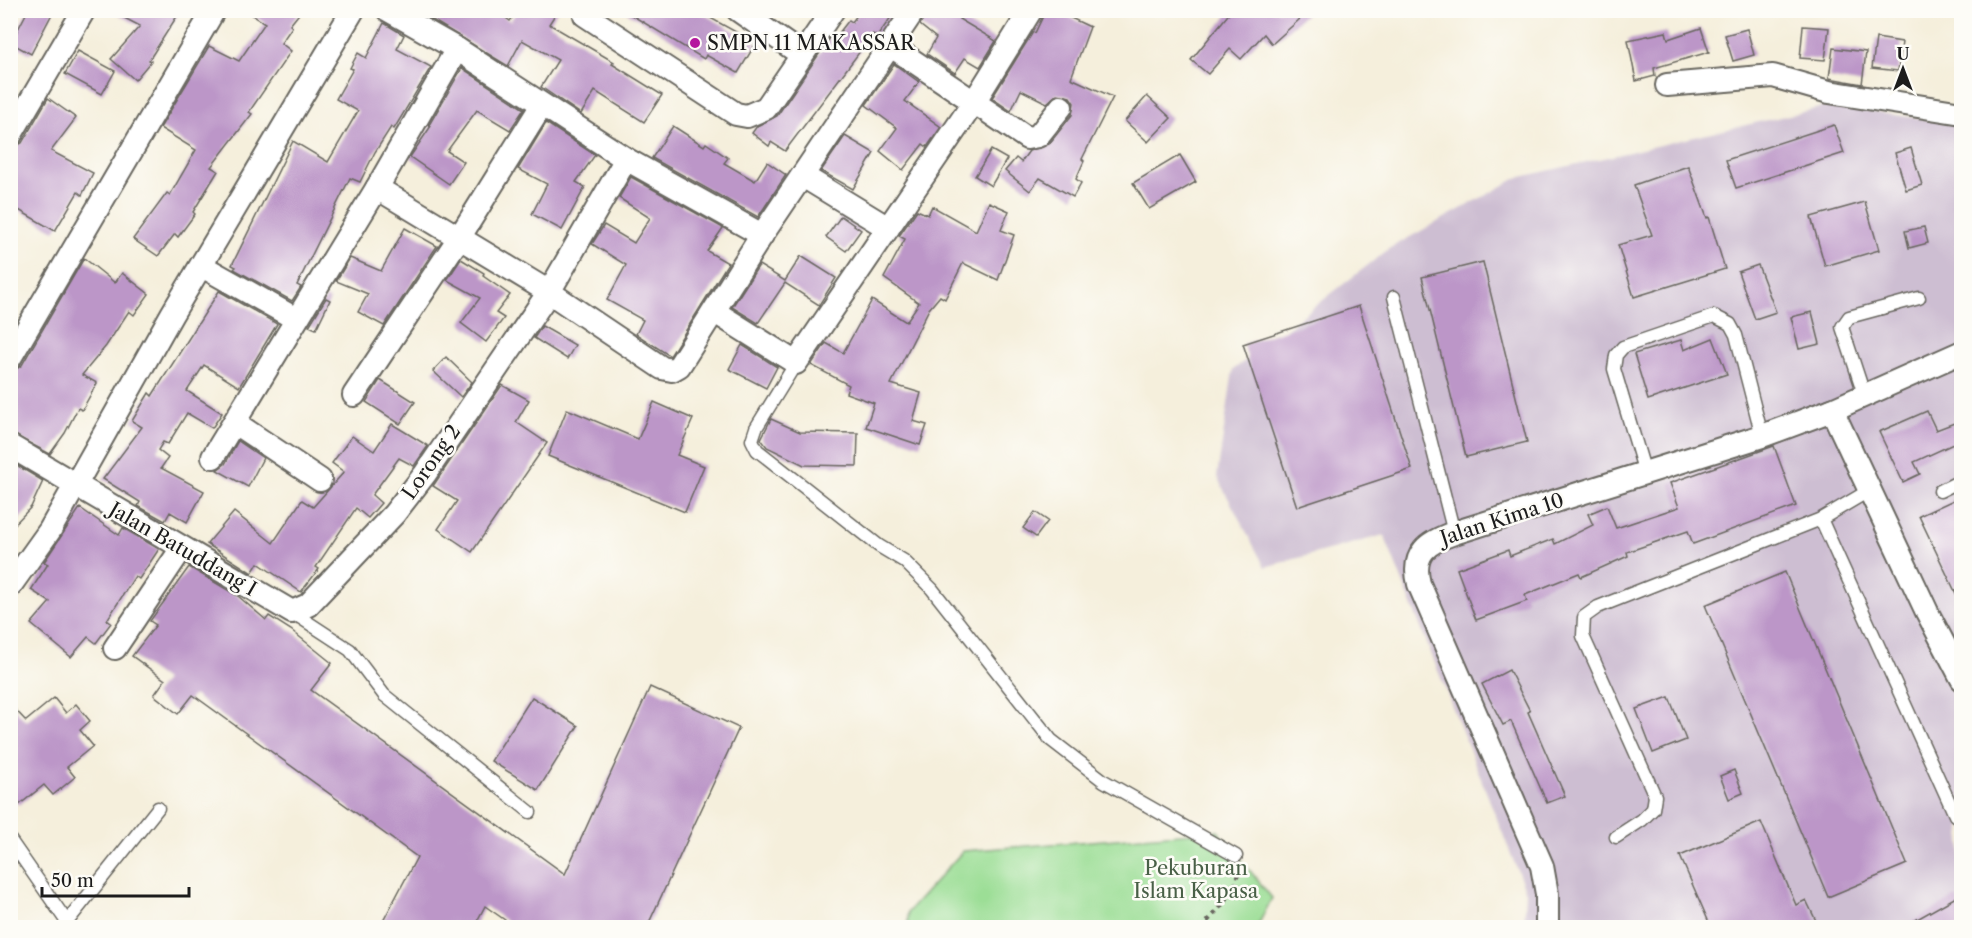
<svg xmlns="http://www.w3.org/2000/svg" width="1972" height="938" font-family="'Libre Caslon Text',serif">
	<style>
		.industrial { fill: #cdbed2 }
		.green { fill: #9cde96; stroke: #5c7d59; stroke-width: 1.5 }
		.building { fill: #bc96c8 }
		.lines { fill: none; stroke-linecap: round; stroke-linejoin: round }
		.service-casing { stroke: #68665f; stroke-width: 15 }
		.minor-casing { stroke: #68665f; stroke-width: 26 }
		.path { stroke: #68665f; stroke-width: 4; stroke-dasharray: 4.5 4.5; stroke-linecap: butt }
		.service { stroke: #fff; stroke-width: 12 }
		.minor { stroke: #fff; stroke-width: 22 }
		.poi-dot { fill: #b5179e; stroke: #fdfcf7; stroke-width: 2 }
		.labels { text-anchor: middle; stroke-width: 5; stroke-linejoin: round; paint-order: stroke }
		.poi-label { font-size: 20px; fill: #1c1c1c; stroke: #fdfcf7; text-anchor: start }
		.street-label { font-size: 20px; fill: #1c1c1c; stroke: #fdfcf7 }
		.park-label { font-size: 20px; fill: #496047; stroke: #fdfcf7 }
	</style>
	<rect width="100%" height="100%" fill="#fdfcf7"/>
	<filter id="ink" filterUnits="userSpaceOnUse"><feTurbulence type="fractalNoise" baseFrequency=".0167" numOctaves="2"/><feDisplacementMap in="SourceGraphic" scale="12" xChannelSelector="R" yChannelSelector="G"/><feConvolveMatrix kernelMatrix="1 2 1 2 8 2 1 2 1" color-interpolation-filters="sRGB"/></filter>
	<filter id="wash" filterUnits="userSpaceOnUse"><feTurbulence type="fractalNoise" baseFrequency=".008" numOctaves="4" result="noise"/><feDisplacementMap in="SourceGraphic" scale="24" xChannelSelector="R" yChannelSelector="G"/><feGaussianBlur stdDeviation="1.35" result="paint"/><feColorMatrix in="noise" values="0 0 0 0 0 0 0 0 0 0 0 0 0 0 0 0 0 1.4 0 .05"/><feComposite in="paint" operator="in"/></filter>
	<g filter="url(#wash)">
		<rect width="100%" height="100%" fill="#f5efdc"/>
		<path class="industrial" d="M1828 106 1961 124V927H1524L1526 892 1384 535 1265 567 1217 477 1233 370 1390 248 1517 178Z"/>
		<path class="green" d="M1218 831 1272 898 1257 927 908 928V912L963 851Z"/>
		<g id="blocks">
			<g class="building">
				<path d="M28 10H54L31 54 11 43Z"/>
				<path d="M109 10H181L149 60 151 61 135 80 111 59 140 26Z"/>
				<path d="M244 10H302L290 25 292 27 281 43 291 51 249 112 252 114 211 167 218 171 193 212 195 214 178 237 175 234 158 256 133 239 167 193 170 195 196 150 160 128 209 46 239 61 265 23Z"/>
				<path d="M416 10H467L477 17 481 10H495L510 21 518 10H558L549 24 614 62 612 64 662 95 644 122 595 91 581 114 541 87 558 60 522 40 508 66Z"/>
				<path d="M623 10H696L756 43 738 73 706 55 704 59Z"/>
				<path d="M861 10H896L877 37 873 34 785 151 771 142 769 146 752 133 757 126 777 116 832 35 835 38 849 20 852 22Z"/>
				<path d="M927 10H966L959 19 996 41 980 67 965 58 955 73 927 54 936 38 920 25Z"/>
				<path d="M1046 10H1054L1090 27 1071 78 1113 97 1082 159 1084 161 1076 179 1081 183 1073 197 1040 178 1030 191 1005 171 1016 158 1021 162 1029 151 1049 144 1072 115 1074 103 1070 97 1057 94 1047 103 1021 90 1011 111 992 98 1033 32 1035 33Z"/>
				<path d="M1232 10H1310L1272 44 1264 34 1241 59 1230 49 1208 74 1191 60Z"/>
				<path d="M384 23 404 35 397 49 431 67 394 129 391 127 375 152 360 182 350 178 297 285 301 287 292 301 234 269 236 267 232 265 293 141 328 162 358 111 336 99 353 69 350 68 358 53 366 58Z"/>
				<path d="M1803 26 1829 28 1825 60 1800 58Z"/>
				<path d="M1701 28 1709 52 1654 68 1655 76 1636 81 1628 40 1666 32 1668 39Z"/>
				<path d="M1747 29 1754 55 1733 61 1725 35Z"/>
				<path d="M1876 38 1902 42 1898 71 1872 68Z"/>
				<path d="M1833 48 1866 52 1862 84 1829 78Z"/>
				<path d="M78 51 115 71 102 94 65 74Z"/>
				<path d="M894 64 919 82 905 101 941 127 927 147 923 144 903 170 880 151 897 128 866 105Z"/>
				<path d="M462 68 524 109 510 130 477 110 447 151 464 162 449 184 410 157 431 126 429 125Z"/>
				<path d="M1147 96 1171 118 1148 142 1125 121Z"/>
				<path d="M48 98 76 118 51 151 93 173 82 195 78 192 55 231 10 205V149L22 143Z"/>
				<path d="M546 123 595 155 576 182 585 187 562 230 532 214 547 184 518 169Z"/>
				<path d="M1834 125 1844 153 1736 188 1726 160Z"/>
				<path d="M673 126 704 146 706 143 728 158 724 163 755 181 767 162 786 175 758 217 652 158Z"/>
				<path d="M845 136 874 153 853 189 821 171Z"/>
				<path d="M1911 148 1922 185 1906 190 1895 153Z"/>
				<path d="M991 150 1007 159 991 186 975 176Z"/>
				<path d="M1180 155 1196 182 1149 209 1133 183Z"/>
				<path d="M1688 166 1707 218 1709 217 1725 269 1634 297 1618 245 1652 235 1634 185Z"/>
				<path d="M631 177 723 228 707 251 728 263 670 356 636 334 643 320 607 300 626 265 592 244 604 225 634 243 650 218 619 198Z"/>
				<path d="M989 202 1009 211 1001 230 1014 235 998 280 963 263 945 299 940 296 929 309 891 384 921 393 913 421 927 425 920 445 866 427 874 403 846 393 849 385 811 365 826 343 843 353 872 300 906 322 919 303 884 278 905 239 899 236 917 210 928 215 932 206 976 231Z"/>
				<path d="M1865 202 1879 250 1825 266 1811 217Z"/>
				<path d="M841 216 861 230 846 251 826 237Z"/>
				<path d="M1924 227 1928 243 1909 248 1905 231Z"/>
				<path d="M405 228 437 246 384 326 358 312 368 294 336 281 350 258 381 271Z"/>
				<path d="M801 256 836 278 819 305 785 283 758 323 732 307 759 265 785 281Z"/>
				<path d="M84 258 115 283 122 273 149 294 134 315 129 311 106 346 82 375 97 383 82 410 78 408 65 433 50 454 10 433V374L22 365Z"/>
				<path d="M461 259 484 273 483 276 510 295 496 313 504 318 486 342 461 323 480 298 447 280Z"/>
				<path d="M1483 262 1527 442 1466 457 1422 277Z"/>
				<path d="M1758 265 1776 312 1755 319 1738 272Z"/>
				<path d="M219 291 277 324 239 387 204 365 187 391 222 413 212 428 187 413 168 444 163 442 158 450 168 458 161 468 204 491 187 522 170 512 165 521 138 506 140 502 103 479 142 427 132 421 149 393 152 396Z"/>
				<path d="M326 298 330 300 316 329 309 326Z"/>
				<path d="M1359 306 1412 469 1297 507 1243 344Z"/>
				<path d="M1812 312 1820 344 1799 349 1791 317Z"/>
				<path d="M542 326 575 345 567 359 534 338Z"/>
				<path d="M1713 338 1727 374 1648 400 1634 354 1681 340 1684 350Z"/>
				<path d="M742 345 777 367 766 388 729 369Z"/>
				<path d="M446 357 472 382 461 397 433 371Z"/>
				<path d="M380 380 415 402 400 424 366 402Z"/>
				<path d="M502 385 529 400 516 422 547 443 472 552 438 529 457 501 433 486Z"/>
				<path d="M654 402 693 419 677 455 704 466 685 512 548 456 567 409 638 439Z"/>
				<path d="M1927 411 1936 430 1962 420V440L1914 462 1920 474 1903 482 1879 432Z"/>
				<path d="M771 419 800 432 858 433 857 466 804 465 767 447 761 439Z"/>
				<path d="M392 424 428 446 414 466 399 458 372 495 381 503 368 518 356 508 316 567 319 569 301 592 258 563 252 573 207 544 234 512 273 543 302 500 313 507 344 472 332 463 352 436 374 451Z"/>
				<path d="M238 441 263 458 248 487 217 470 225 464Z"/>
				<path d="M1774 446 1796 506 1693 544 1688 531 1627 552 1628 556 1581 577 1579 573 1525 595 1527 601 1476 620 1457 569 1508 550 1510 556 1553 539 1555 544 1593 525 1588 514 1607 506 1616 528 1679 507 1670 483Z"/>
				<path d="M13 463 43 481 31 507 10 529V468Z"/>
				<path d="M1962 496V606L1919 516Z"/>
				<path d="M80 508 119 535 123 528 159 549 139 579 135 576 107 620 111 623 96 643 88 637 71 657 31 624 50 602 31 590 48 564 44 562Z"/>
				<path d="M1035 512 1048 521 1036 537 1023 528Z"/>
				<path d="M189 567 238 596 266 620 269 616 291 630 332 663 311 690 565 874 650 687 739 728 647 927H515L485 906 474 927H380L417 857 193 695 178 714 154 695 165 680 132 656 156 625 150 621Z"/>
				<path d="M1785 572 1907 864 1828 897 1705 605Z"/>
				<path d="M1509 670 1530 711 1528 712 1565 796 1547 803 1511 721 1503 725 1482 684Z"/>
				<path d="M532 697 578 726 538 790 491 761Z"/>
				<path d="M1669 697 1686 740 1653 753 1636 709Z"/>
				<path d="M54 698 66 713 76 704 90 721 80 730 93 746 67 767 75 777 53 795 44 785 19 805 10 795V704L26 721Z"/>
				<path d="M1734 770 1743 793 1729 799 1720 776Z"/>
				<path d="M1761 822 1796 905 1806 900 1819 927H1711L1680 856Z"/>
				<path d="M1956 897 1962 907V927H1903Z"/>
			</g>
		</g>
	</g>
	<g filter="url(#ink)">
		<use href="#blocks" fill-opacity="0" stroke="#68665f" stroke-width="1.5"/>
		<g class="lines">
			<defs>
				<g id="service">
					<path d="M1394 297 1454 533"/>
					<path d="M796 363 756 428 752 440 757 450 879 546 904 561 932 589 1051 740 1104 781 1236 856"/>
					<path d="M1864 394 1842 327 1849 317 1919 298"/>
					<path d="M1645 473 1614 369 1616 355 1623 347 1714 316 1730 324 1736 335 1762 436"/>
					<path d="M1870 490 1821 519 1955 815 1962 821"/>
					<path d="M1940 491 1962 480"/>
					<path d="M292 612 350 650 384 695 530 812"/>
					<path d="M1616 837 1642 820 1653 809 1655 796 1583 636 1584 617 1598 607 1821 519"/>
					<path d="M10 840 67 922 158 808"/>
				</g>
				<g id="minor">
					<path d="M388 10 457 49 626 159 762 235 914 10"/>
					<path d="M738 10 802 55"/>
					<path d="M585 15 736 114 747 116 766 108 833 10"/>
					<path d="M891 46 1027 138 1038 136 1061 107"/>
					<path d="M1667 85 1773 76 1829 92 1962 113"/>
					<path d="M10 136 84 10"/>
					<path d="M803 176 888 228"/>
					<path d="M377 188 549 292 626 159"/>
					<path d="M202 266 296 319"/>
					<path d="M715 312 796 363 974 102 1031 10"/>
					<path d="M10 358 214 10"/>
					<path d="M354 395 459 238 542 105"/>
					<path d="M1832 410 1927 612 1962 679"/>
					<path d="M235 423 320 480"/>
					<path d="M10 446 292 612 308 605 394 514 425 474 549 292 662 368 672 370 679 366 762 235"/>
					<path d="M213 457 377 188 457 49"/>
					<path d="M10 586 50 530 172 314 353 10"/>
					<path d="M115 648 182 548"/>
					<path d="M1547 928V894L1542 866 1419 584C1411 553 1428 542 1454 533L1762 436 1832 410 1962 352"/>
				</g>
			</defs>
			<use href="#service" class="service-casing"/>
			<use href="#minor" class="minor-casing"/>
			<path class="path" d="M1201 928C1214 914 1242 888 1238 868"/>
			<use href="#service" class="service"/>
			<use href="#minor" class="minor"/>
		</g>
	</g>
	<circle class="poi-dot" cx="695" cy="43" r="6"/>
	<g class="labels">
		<g class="poi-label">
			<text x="707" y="50">SMPN 11 MAKASSAR</text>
		</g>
		<g class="street-label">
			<text transform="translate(431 462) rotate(-55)" y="7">Lorong 2</text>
			<text transform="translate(1502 519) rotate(-18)" y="7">Jalan Kima 10</text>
			<text transform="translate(183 549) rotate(30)" y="7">Jalan Batuddang I</text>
		</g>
		<g class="park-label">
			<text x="1196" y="875">Pekuburan<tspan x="1196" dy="23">Islam Kapasa</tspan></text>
		</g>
	</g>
	<rect width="1972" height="938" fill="none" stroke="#fdfcf7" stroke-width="36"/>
	<g transform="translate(1903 69)" stroke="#fdfcf7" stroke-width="4.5" paint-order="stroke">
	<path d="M0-4.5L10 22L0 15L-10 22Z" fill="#1c1c1c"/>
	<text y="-9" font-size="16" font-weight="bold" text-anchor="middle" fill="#1c1c1c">U</text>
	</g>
	<path d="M42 887v9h147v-9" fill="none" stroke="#1c1c1c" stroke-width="3"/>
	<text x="51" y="887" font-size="18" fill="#1c1c1c" stroke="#fdfcf7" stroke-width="4.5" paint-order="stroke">50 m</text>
</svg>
